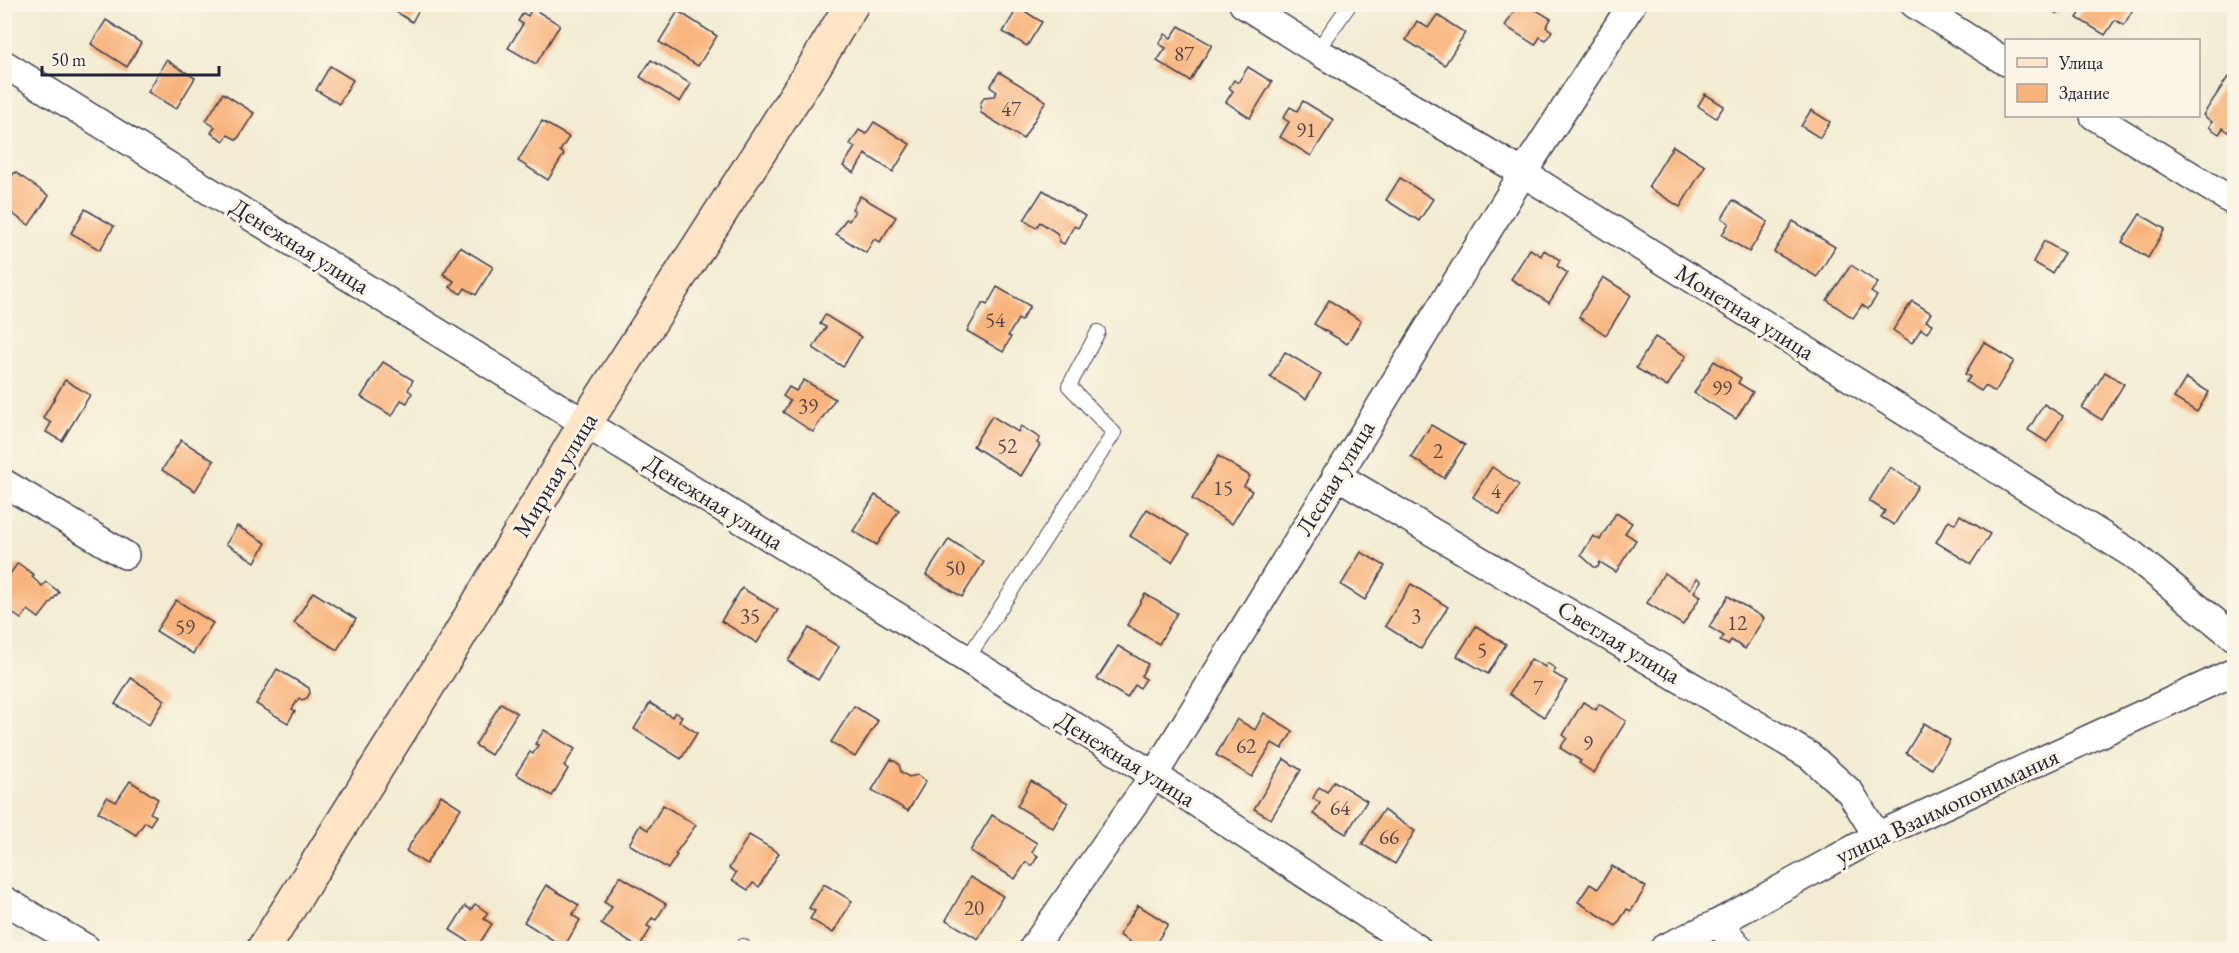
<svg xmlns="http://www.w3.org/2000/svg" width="2239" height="953" font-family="'EB Garamond',serif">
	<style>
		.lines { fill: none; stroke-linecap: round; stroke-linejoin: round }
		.stream { stroke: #50bdca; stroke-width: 7 }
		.building { fill: #f8b37b }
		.lane-casing { stroke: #414052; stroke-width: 16 }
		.street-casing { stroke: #414052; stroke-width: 30 }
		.secondary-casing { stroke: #414052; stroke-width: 36 }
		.lane { stroke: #fff; stroke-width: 14 }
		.street { stroke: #fff; stroke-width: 27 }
		.secondary { stroke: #ffe4c6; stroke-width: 33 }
		.labels { text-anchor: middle; stroke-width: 6; stroke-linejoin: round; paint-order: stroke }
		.number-label { font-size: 21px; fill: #58464b }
		.street-label { font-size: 24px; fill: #22223b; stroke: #fcf5e5 }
	</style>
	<rect width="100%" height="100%" fill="#fcf5e5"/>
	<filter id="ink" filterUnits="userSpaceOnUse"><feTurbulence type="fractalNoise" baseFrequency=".0167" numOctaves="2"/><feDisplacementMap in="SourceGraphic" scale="12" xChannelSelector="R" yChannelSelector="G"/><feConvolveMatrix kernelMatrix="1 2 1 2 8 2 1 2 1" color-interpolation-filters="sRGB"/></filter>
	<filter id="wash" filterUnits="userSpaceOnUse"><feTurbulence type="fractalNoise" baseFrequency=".008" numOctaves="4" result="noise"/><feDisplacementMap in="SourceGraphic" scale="24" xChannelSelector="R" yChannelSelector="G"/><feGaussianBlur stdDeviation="1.35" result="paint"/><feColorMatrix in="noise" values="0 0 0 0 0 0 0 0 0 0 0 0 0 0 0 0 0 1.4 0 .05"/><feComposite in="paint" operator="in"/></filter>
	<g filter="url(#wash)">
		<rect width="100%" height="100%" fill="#f3ecd3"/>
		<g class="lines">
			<path class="stream" d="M1769 948H1771"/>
		</g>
		<g id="blocks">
			<g class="building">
				<path d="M384 4H422L412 22Z"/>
				<path d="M1518 4H1527L1551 19 1546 27 1552 31 1546 40 1540 37 1535 45 1505 26Z"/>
				<path d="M2042 4H2063L2057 14Z"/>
				<path d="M2086 4H2136L2124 25 2115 20 2105 35 2077 18Z"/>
				<path d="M1018 7 1042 22 1027 46 1003 32Z"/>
				<path d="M532 8 560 25 536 64 508 48 523 24 518 21 523 13 528 16Z"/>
				<path d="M678 11 717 36 698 66 659 42Z"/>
				<path d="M1437 15 1465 33 1445 65 1406 40 1417 21 1428 28Z"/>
				<path d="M106 20 141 43 127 67 91 44Z"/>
				<path d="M1179 26 1212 45 1190 81 1157 61 1166 48 1159 44 1165 34 1171 38Z"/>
				<path d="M166 60 195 78 176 109 148 92Z"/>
				<path d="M651 60 691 84 680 102 640 77Z"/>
				<path d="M330 66 353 80 339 104 316 90Z"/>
				<path d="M1248 67 1272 82 1250 118 1226 102 1233 91 1229 88 1234 80 1238 83Z"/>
				<path d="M999 72 1046 101 1023 139 981 113 980 105 984 97 994 96 997 92 990 87Z"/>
				<path d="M2228 77 2234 81V136L2223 128 2219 134 2209 127 2212 122 2203 115Z"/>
				<path d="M223 93 254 113 237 140 228 135 224 141 211 133 215 127 206 121Z"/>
				<path d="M1705 94 1724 106 1716 118 1698 106Z"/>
				<path d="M1303 101 1334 120 1311 156 1280 137 1289 122 1283 118 1290 107 1297 111Z"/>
				<path d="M1811 110 1830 122 1820 138 1801 126Z"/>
				<path d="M542 121 569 137 560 151 564 154 548 180 518 161Z"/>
				<path d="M874 122 910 144 893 172 865 154 854 173 843 166 855 147 850 144 859 130 866 134Z"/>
				<path d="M1673 146 1705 166 1680 207 1648 187Z"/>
				<path d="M15 172 49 196 29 225 4 208V186Z"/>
				<path d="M1400 178 1433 199 1419 221 1386 200Z"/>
				<path d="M1043 190 1085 216 1078 228 1074 226 1064 244 1060 242 1057 233 1040 222 1036 228 1024 220Z"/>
				<path d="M860 196 896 217 880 242 874 239 866 253 836 234 846 219 849 221 855 211 852 209Z"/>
				<path d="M1733 200 1768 222 1749 252 1722 235 1729 223 1722 218Z"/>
				<path d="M85 209 114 226 100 250 71 233Z"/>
				<path d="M2140 214 2165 229 2148 258 2122 242Z"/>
				<path d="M1793 221 1835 247 1817 277 1774 252Z"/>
				<path d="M2044 241 2064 253 2052 273 2033 262Z"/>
				<path d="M460 247 493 267 476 295 465 288 461 294 450 287 454 281 443 274Z"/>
				<path d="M1530 249 1541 256 1544 250 1560 260 1557 266 1568 273 1549 303 1511 279Z"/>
				<path d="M1851 265 1878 283 1871 292 1877 296 1868 309 1862 305 1853 318 1827 300Z"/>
				<path d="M1603 277 1631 295 1606 335 1579 317Z"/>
				<path d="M997 287 1030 306 1021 321 1018 319 1008 336 1011 337 1003 352 967 331 983 303 987 305Z"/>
				<path d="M1329 300 1361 321 1347 344 1314 324Z"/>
				<path d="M1912 301 1931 313 1926 321 1932 324 1927 333 1921 329 1912 343 1893 330Z"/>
				<path d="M825 315 861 337 843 367 813 348 826 327 820 324Z"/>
				<path d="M1655 337 1686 356 1667 387 1636 368Z"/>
				<path d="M1984 342 2014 361 1995 392 1985 386 1981 391 1966 382 1970 377 1965 374Z"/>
				<path d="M1285 352 1321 374 1306 399 1270 377Z"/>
				<path d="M1714 361 1741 378 1738 383 1753 392 1736 419 1694 393Z"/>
				<path d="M383 362 413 380 408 390 412 393 407 403 401 400 392 416 361 397Z"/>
				<path d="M2105 372 2124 384 2102 420 2082 408Z"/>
				<path d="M2186 378 2209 392 2197 412 2174 398Z"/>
				<path d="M65 380 90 395 62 441 46 432 51 423 43 418Z"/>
				<path d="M804 380 835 399 813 432 783 412 790 401 783 396 789 387 796 391Z"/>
				<path d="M2044 404 2063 416 2047 442 2028 430Z"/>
				<path d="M992 416 1018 432 1021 426 1040 438 1037 443 1040 445 1021 476 973 446Z"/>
				<path d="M1431 425 1465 445 1444 478 1411 457Z"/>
				<path d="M181 440 214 461 195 491 162 470Z"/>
				<path d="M1218 456 1250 476 1244 486 1252 491 1232 524 1192 499Z"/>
				<path d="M1492 467 1519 485 1500 515 1473 497Z"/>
				<path d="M1890 467 1918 486 1894 525 1881 517 1885 511 1869 501Z"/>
				<path d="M875 495 899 510 877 545 853 531Z"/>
				<path d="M1147 509 1189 535 1172 562 1130 536Z"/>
				<path d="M1616 513 1632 523 1625 533 1636 540 1616 572 1600 562 1598 567H1594L1581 555 1593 536 1600 540Z"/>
				<path d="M1960 515 1990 534 1971 564 1936 542 1949 520 1955 524Z"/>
				<path d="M237 526 266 543 255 562 226 544Z"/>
				<path d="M949 539 984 562 962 597 926 575Z"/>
				<path d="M1361 552 1385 566 1365 600 1341 585Z"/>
				<path d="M18 563 34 575 32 577 42 586 46 582 59 592 39 618 28 610 21 619 5 608 7 604 4 602V578L6 579Z"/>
				<path d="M1664 573 1690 589 1697 578 1701 581 1694 592 1701 596 1683 625 1647 603Z"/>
				<path d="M1411 584 1448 607 1421 649 1385 626Z"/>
				<path d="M742 588 778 610 757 643 721 621Z"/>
				<path d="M313 592 356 619 337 650 294 623Z"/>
				<path d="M1145 594 1177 613 1159 644 1127 625Z"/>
				<path d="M1728 596 1764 618 1745 649 1731 640 1728 645 1720 641 1724 636 1709 627Z"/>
				<path d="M176 600 213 623 193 654 156 631Z"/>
				<path d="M1476 626 1506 644 1488 674 1457 656Z"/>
				<path d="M809 628 839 647 818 680 788 661Z"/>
				<path d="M1118 646 1148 664 1141 676 1146 679 1140 688 1135 685 1127 698 1097 679Z"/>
				<path d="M1531 659 1545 667 1547 663 1556 669 1553 673 1567 681 1544 717 1509 694Z"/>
				<path d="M277 669 309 688 310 693 307 698 302 700 299 698 292 709 295 711 288 723 256 704Z"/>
				<path d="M131 678 165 700 149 725 115 704Z"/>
				<path d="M1583 702 1596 710 1599 704 1626 721 1594 773 1579 763 1581 761 1560 748 1567 738 1563 735Z"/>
				<path d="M501 703 517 713 491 755 475 745Z"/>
				<path d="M650 703 672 717 675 712 682 716 679 721 697 733 681 759 634 729Z"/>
				<path d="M854 706 878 721 855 757 831 742Z"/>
				<path d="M1264 713 1293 731 1282 749 1272 743 1252 777 1216 755 1237 719 1255 730Z"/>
				<path d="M1924 723 1950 740 1932 769 1906 753Z"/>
				<path d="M544 730 575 749 564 766 568 769 552 796 516 774 530 752 533 754 538 745 535 744Z"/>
				<path d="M891 759 899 764 901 772 909 777 917 775 926 781 908 811 872 790Z"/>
				<path d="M1284 759 1301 770 1271 819 1254 809Z"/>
				<path d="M130 781 158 799 150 813 156 816 150 825 145 822 136 835 98 812 107 797 116 802Z"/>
				<path d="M1031 781 1068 803 1053 828 1017 806Z"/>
				<path d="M1334 781 1367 801 1346 834 1313 814 1320 803 1313 798 1319 787 1327 792Z"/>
				<path d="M441 795 461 808 426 864 406 851Z"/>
				<path d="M663 805 696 825 675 854 677 855 668 869 629 844 640 825 648 830Z"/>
				<path d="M1383 810 1415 831 1395 864 1362 844Z"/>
				<path d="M992 815 1037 843 1032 852 1038 856 1032 866 1026 862 1015 879 970 851Z"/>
				<path d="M749 835 779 853 759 887 753 883 748 890 732 880 736 873 729 868Z"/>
				<path d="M1612 866 1646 887 1631 911 1627 909 1616 926 1578 902 1590 884 1598 889Z"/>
				<path d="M620 876 666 904 656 920 652 918 647 926 651 928 639 948 601 924 612 907 604 902Z"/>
				<path d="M970 877 1003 896 978 939 946 920Z"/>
				<path d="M824 884 852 901 833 933 810 919 815 911 809 908Z"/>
				<path d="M546 885 579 905 572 915 580 920 564 947 524 922Z"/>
				<path d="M475 904 488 913 484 919 492 924 477 947 450 930 465 906 471 910Z"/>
				<path d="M1138 905 1168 924 1153 948H1140L1119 935Z"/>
			</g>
		</g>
	</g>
	<g filter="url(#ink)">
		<use href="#blocks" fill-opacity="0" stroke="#414052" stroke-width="1.5"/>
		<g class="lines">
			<defs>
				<g id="lane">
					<path d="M1317 51 1350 4"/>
					<path d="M967 659 1114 433 1069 386 1098 332"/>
					<path d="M742 948 743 946"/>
				</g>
				<g id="street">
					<path d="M1243 4 1317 51 1523 173 2132 554 2234 637"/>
					<path d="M1914 4 2006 62"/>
					<path d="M4 64 1154 775 1417 948"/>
					<path d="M2094 116 2234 202"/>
					<path d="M1336 475 1810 756 1850 792 1877 836"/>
					<path d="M4 483 125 555"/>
					<path d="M4 900 86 948"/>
					<path d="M1718 923 1739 948"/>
					<path d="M1033 948 1154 775 1523 173 1632 4"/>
					<path d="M1664 948 1718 923 1877 836 2234 672"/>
				</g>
				<path id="secondary" d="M264 948 456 641 586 422 814 67 852 4"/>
			</defs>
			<use href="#lane" class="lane-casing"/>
			<use href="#street" class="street-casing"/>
			<use href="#secondary" class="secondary-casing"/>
			<use href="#lane" class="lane"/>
			<use href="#street" class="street"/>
			<use href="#secondary" class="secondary"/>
		</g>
	</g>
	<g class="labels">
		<g class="number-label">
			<text x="1184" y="61">87</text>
			<text x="1011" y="116">47</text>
			<text x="1306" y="137">91</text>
			<text x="995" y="327">54</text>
			<text x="1722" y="395">99</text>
			<text x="808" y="413">39</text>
			<text x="1007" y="453">52</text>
			<text x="1438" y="458">2</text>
			<text x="1223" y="495">15</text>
			<text x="1496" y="498">4</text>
			<text x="955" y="575">50</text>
			<text x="750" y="623">35</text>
			<text x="1416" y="623">3</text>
			<text x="1737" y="630">12</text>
			<text x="185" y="634">59</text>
			<text x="1482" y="657">5</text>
			<text x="1538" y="695">7</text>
			<text x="1588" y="750">9</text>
			<text x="1246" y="753">62</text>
			<text x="1340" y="815">64</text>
			<text x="1389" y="844">66</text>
			<text x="974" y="915">20</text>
		</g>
		<g class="street-label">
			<text transform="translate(300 246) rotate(32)" y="8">Денежная улица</text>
			<text transform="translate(1745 312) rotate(32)" y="8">Монетная улица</text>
			<text transform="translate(555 475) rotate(-59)" y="8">Мирная улица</text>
			<text transform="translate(1335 478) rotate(-59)" y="8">Лесная улица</text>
			<text transform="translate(714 502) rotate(32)" y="8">Денежная улица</text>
			<text transform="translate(1619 642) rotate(31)" y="8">Светлая улица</text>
			<text transform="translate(1126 759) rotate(32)" y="8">Денежная улица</text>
			<text transform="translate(1947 806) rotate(-25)" y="8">улица Взаимопонимания</text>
		</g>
	</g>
	<rect width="2239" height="953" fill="none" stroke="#fcf5e5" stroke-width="24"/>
	<rect x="2005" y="39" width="195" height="78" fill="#fcf5e5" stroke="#a5a1a1" stroke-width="1.5"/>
	<rect x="2017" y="58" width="30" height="9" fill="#ffe4c6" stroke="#a5a1a1" stroke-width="1.5"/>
	<text x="2059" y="69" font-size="18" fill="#22223b">Улица</text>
	<rect x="2017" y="84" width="30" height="18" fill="#f8b37b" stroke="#a5a1a1" stroke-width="1.5"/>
	<text x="2059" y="99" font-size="18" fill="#22223b">Здание</text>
	<path d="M42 66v9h177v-9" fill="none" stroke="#22223b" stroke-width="3"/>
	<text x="51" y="66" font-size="18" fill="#22223b" stroke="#fcf5e5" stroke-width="4.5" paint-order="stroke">50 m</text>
</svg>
